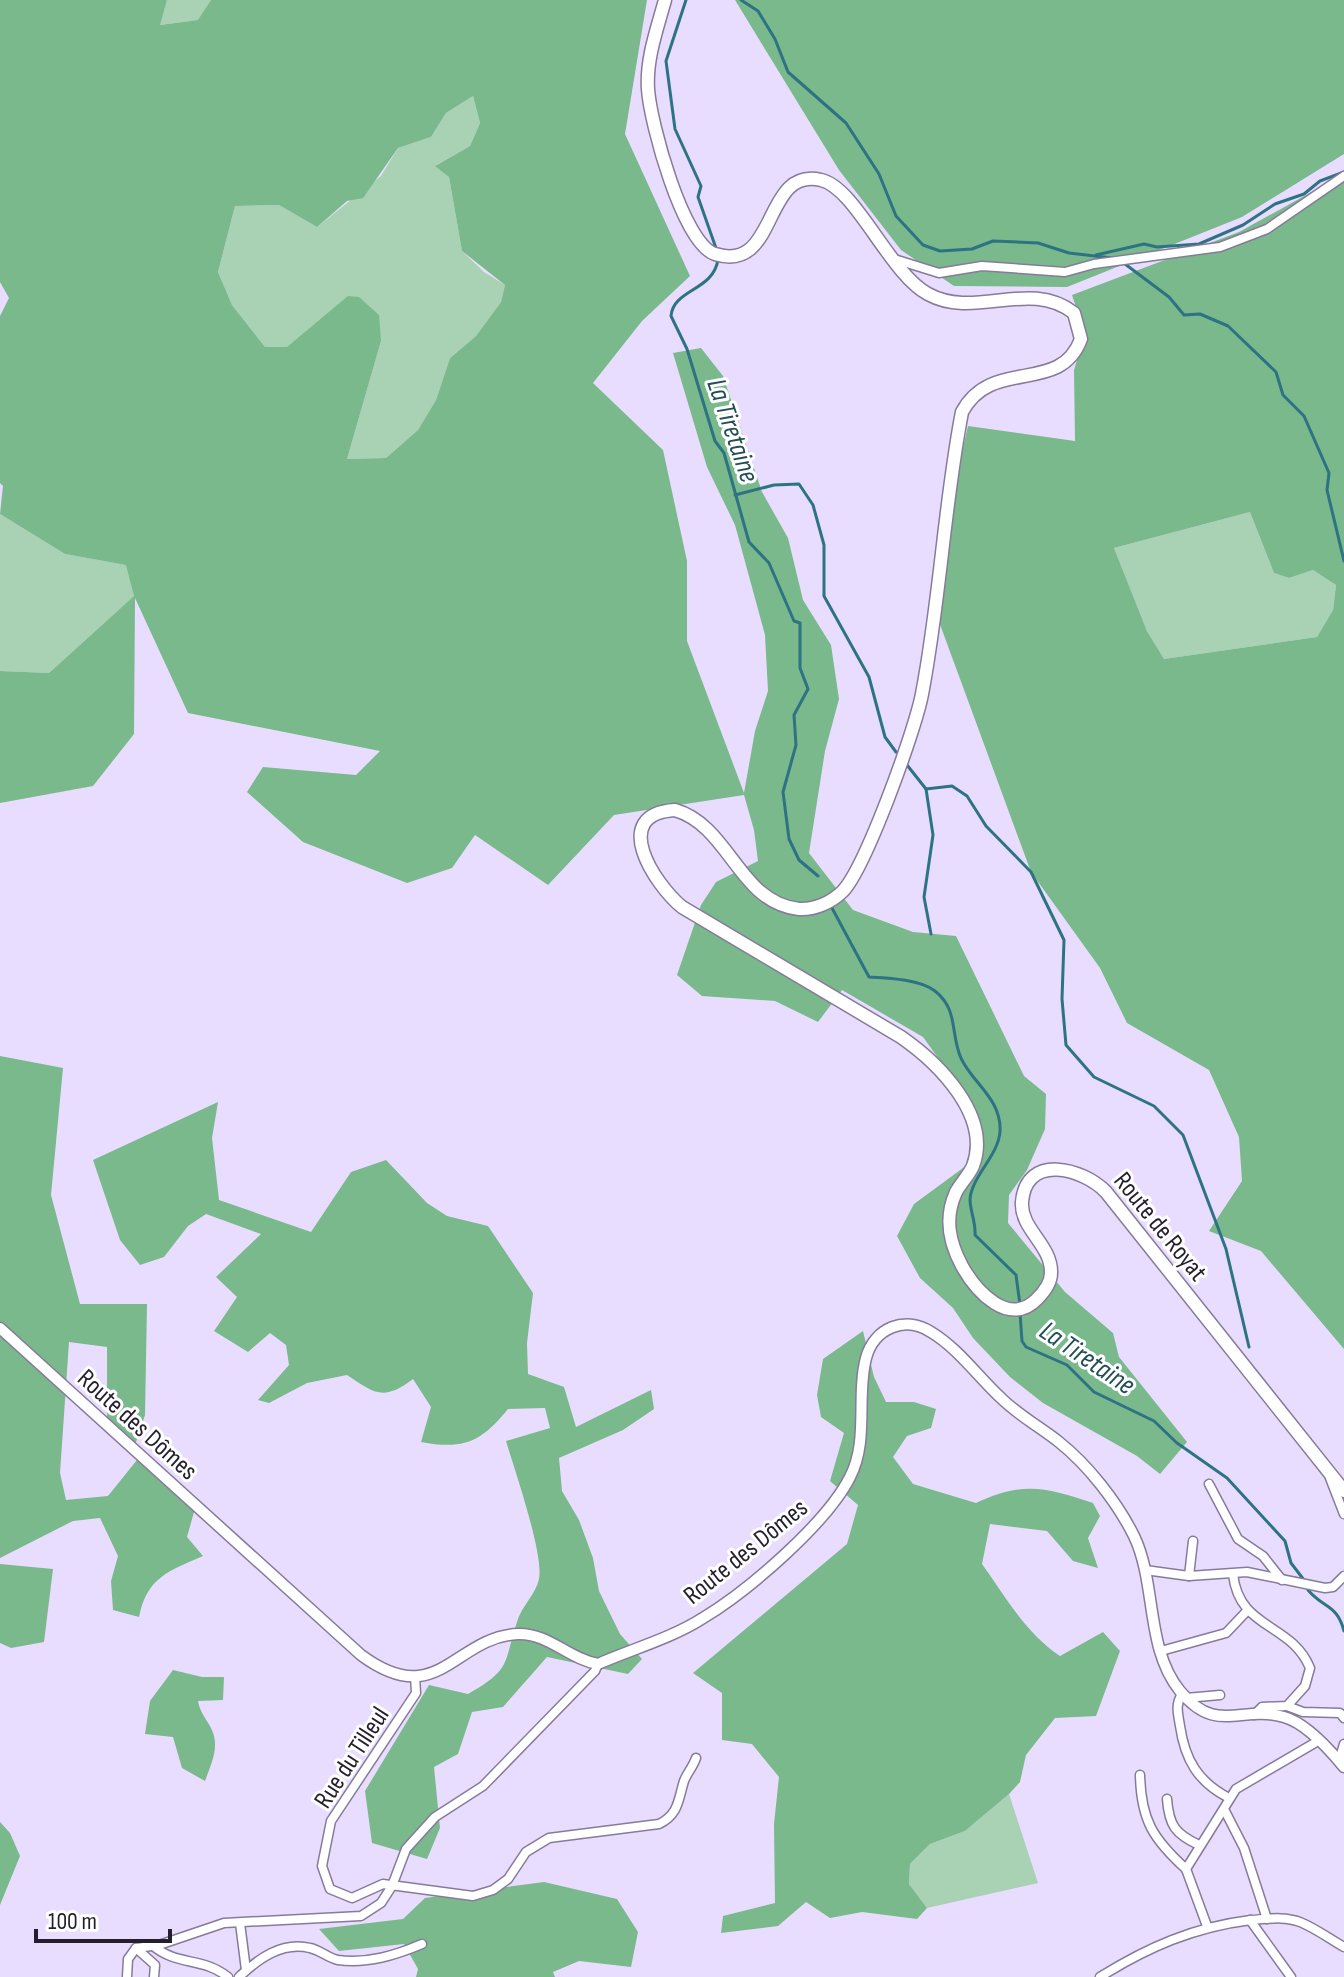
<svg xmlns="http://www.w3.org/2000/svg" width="1344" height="1977" font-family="'Sofia Sans Condensed',sans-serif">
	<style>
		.green { fill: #a9d1b3 }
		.forest { fill: #79b98b; fill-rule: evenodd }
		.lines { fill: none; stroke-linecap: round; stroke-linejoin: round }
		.stream { stroke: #2d7383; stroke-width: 3 }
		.minor-casing { stroke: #867b9a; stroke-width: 11 }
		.tertiary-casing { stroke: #867b9a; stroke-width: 13 }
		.secondary-casing { stroke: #867b9a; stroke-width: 15 }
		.minor { stroke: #fff; stroke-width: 8 }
		.tertiary { stroke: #fff; stroke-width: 10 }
		.secondary { stroke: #fff; stroke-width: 12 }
		.labels { text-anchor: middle; stroke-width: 6; stroke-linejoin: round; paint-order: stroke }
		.street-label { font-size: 26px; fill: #241f2c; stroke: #fff }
		.water-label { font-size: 28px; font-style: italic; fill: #234e56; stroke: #fff }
	</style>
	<rect width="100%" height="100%" fill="#e9ddff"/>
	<g class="green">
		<path d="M167 0H211L199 20 159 25Z"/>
		<path d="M473 96 480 123 470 146 436 165 449 177 462 251 484 272 505 285 501 302 476 336 450 358 436 400 418 430 386 458 347 459 381 341 316 326 287 348 265 347 232 305 218 272 235 206 279 205 317 227 381 176 398 148 431 137 446 113Z"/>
		<path d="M1250 512 1274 573 1289 578 1313 570 1336 585 1333 610 1317 637 1164 659 1147 631 1114 548Z"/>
		<path d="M0 514 65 554 127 565 134 596 49 673 0 671Z"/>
		<path d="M1009 1794 1038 1883 927 1908 909 1884 910 1864 930 1844 965 1831Z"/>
	</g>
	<g class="forest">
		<path d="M0 0H167L160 25 198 20 211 0H647L625 134 690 276 642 321 593 383 663 450 687 561V641L744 793 755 731 768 691 765 635 735 525 707 467 673 353 701 348 723 376 762 492 788 538 803 600 831 645 839 699 825 751 809 853 853 910 913 932 956 936 1024 1076 1046 1094 1045 1129 1027 1170 1009 1195 1008 1223 1065 1292 1113 1333 1119 1357 1187 1442 1160 1474 1137 1456 1043 1403 1010 1377 973 1338 953 1308 920 1278 897 1236 914 1204 982 1154 974 1108 923 1037 842 990 818 1022 775 1001 702 996 677 975 701 905 716 882 758 861 754 830 744 795 614 815 548 885 475 835 452 868 407 883 303 842 247 792 263 767 356 775 380 751 188 713 135 598 134 734 93 786 0 803V671L49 673 134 596 126 565 65 554 0 514 3 486 0 483V316L9 298 0 282ZM473 96 480 123 470 146 435 166 449 177 462 251 505 285 501 302 476 336 450 358 436 400 418 430 386 458 347 459 381 341 379 315 359 297 348 296 287 347H265L232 305 218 272 235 206 279 205 317 227 347 201 363 198 398 148 431 137 446 113Z"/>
		<path d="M735 0H1344V154L1242 217 1067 287 954 286 901 250 839 170Z"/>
		<path d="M1344 174V1349L1261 1251 1209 1231 1242 1181 1239 1137 1209 1070 1127 1023 1100 968 1031 872 938 619 952 495 968 426 1075 441 1074 370 1085 334 1072 295 1239 232ZM1250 512 1274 573 1289 578 1313 570 1336 585 1333 610 1317 637 1164 659 1147 631 1114 548Z"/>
		<path d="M0 1056 63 1068 51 1195 80 1304H147L145 1415 135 1445 107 1420V1347L69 1342 60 1473 66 1500 108 1496 137 1460 194 1512 187 1537 203 1556C169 1571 147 1577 139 1617L113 1610 111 1581 118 1556 100 1518 73 1521 0 1558Z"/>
		<path d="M218 1102 212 1138 219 1200 311 1232 351 1172 386 1160 427 1203 447 1216 488 1226 533 1293 527 1343 528 1374 564 1387 576 1427 651 1390 654 1409 623 1430 559 1458 562 1491 579 1520 593 1558 599 1591 620 1634 642 1659 628 1674 547 1657 503 1707 472 1712 458 1754 434 1767 440 1828 427 1859 372 1843 365 1791 429 1685 468 1694C511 1669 503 1666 517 1622 521 1607 536 1594 539 1579 544 1554 514 1468 506 1441L550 1428 545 1408 508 1409C481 1442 464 1450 421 1442L431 1407 413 1379C384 1401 375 1394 347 1375L307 1383 269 1403 258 1400 289 1365 286 1345 270 1333 248 1352 214 1331 237 1297 216 1277 261 1234 206 1214 188 1226 164 1257 140 1265 120 1240 93 1160Z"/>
		<path d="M863 1331 874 1377 886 1402H914L936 1409 931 1428 907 1436 893 1457 913 1484 976 1503C1022 1481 1046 1487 1093 1503L1100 1516 1088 1538 1098 1568 1073 1561 1047 1531 990 1524 982 1564C1005 1596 1026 1634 1060 1656L1103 1632 1120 1651 1096 1716 1055 1718 1026 1755 1020 1782 1009 1794 965 1831 930 1844 910 1864 909 1884 927 1908 917 1919 862 1912 830 1918 806 1902 778 1926 721 1933 723 1916 775 1903 774 1824 779 1777 752 1744 722 1740V1693L693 1673 847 1544 858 1505 830 1481 844 1433 821 1417 817 1395 823 1359Z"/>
		<path d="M0 1564 53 1569 44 1642 11 1648 0 1643Z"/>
		<path d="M173 1670 202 1677H224L223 1700 198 1701C200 1715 211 1723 214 1736 218 1751 210 1767 205 1781L182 1768 173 1737 145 1734 150 1701Z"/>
		<path d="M0 1822 10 1833 20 1856 0 1905Z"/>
		<path d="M544 1882 617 1899 638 1932 631 1967 579 1961 553 1972 555 1977H416L418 1969 404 1944 339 1951 319 1929 403 1919 425 1898Z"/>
	</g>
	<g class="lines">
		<g class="stream">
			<path d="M686 0 666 61 675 129 701 186 698 197 717 251"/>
			<path d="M741 0 758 11 775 39 788 72 846 123 879 174 896 216 923 245 940 251 972 249 993 241 1038 243 1069 253 1112 258"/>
			<path d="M1096 255 1144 244 1157 247 1199 244 1243 225 1275 204 1304 194 1320 181 1344 172"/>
			<path d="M718 259C714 291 673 289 671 316L687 349 715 441 724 453 749 542 769 563 794 621 800 623V668L808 689 794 715 796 745 783 792 789 839 799 860 818 876"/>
			<path d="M1125 264 1169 297 1184 315 1200 314 1228 326 1276 372 1283 395 1304 416 1329 473 1327 490 1344 561"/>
			<path d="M735 495 774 485 799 484 813 505 824 545V596L869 677 885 737 896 752"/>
			<path d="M907 765 926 789 952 786 967 796 986 826 1031 872 1064 940 1062 999 1066 1045 1094 1077 1154 1106 1183 1135 1226 1249 1249 1347"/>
			<path d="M926 789 933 835 924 897 931 934"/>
			<path d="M832 908 869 977C888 978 920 979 935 991 959 1010 950 1034 961 1058 973 1084 1002 1099 1000 1132 998 1156 972 1176 970 1199 970 1211 976 1222 975 1235L1016 1275 1020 1305"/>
			<path d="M1020 1313 1022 1341 1026 1347 1067 1365 1094 1392 1154 1421 1177 1443 1227 1478 1285 1541 1291 1563 1304 1580"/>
			<path d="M1308 1590C1324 1609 1337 1604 1344 1631"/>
		</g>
		<defs>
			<g id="minor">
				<path d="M891 258 939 273 982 266 1065 272 1094 264 1220 247 1267 229 1344 176"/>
				<path d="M1330 1478 1344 1514"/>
				<path d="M1209 1484 1238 1539 1263 1556 1282 1580"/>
				<path d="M1145 1570 1189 1576 1247 1572 1325 1588 1333 1587 1344 1576"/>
				<path d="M1233 1574C1239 1630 1291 1622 1310 1668L1305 1686 1287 1706 1262 1707 1254 1715"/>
				<path d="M1189 1576 1193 1541"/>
				<path d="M1161 1651 1226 1633 1246 1612"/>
				<path d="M415 1676 416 1693 331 1821 322 1866 330 1889 352 1898 383 1884 473 1896 493 1890 508 1879 526 1852 549 1838 659 1824C679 1814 678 1800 684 1781 687 1773 693 1767 696 1758"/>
				<path d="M1182 1694C1175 1705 1178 1713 1180 1726 1185 1760 1198 1782 1229 1798"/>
				<path d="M1186 1698 1220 1695"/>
				<path d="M1287 1706 1303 1712 1340 1713 1344 1718"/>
				<path d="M1339 1761 1344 1744"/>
				<path d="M1140 1775C1141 1820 1153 1839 1186 1869"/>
				<path d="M1167 1799C1169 1825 1175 1834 1199 1845"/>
				<path d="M1225 1811 1244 1848 1267 1919"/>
				<path d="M1250 1920 1291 1977"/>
				<path d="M240 1923 246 1970"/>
				<path d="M1207 1926 1186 1869 1236 1789 1318 1741"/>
				<path d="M152 1945C178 1967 201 1956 228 1977"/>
				<path d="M136 1948 155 1965 154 1977"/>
				<path d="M127 1977 128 1959 136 1948 159 1945 224 1923 361 1916 381 1903 392 1886 406 1849 435 1817 483 1786 595 1671 598 1664"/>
				<path d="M239 1977C258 1959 282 1941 310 1948 320 1950 328 1958 338 1960 368 1964 396 1955 422 1944"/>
				<path d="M1100 1977C1148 1947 1194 1927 1251 1920 1267 1919 1285 1916 1300 1922 1315 1928 1330 1939 1344 1947"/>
			</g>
			<path id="tertiary" d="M0 1328 361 1655C438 1712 454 1637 518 1634 548 1633 569 1659 598 1664 632 1649 672 1638 703 1618 748 1591 827 1523 850 1477 869 1441 856 1396 866 1358 874 1328 905 1315 931 1332 959 1349 978 1377 1001 1398 1018 1415 1040 1427 1059 1442 1088 1465 1117 1502 1134 1536 1157 1584 1145 1648 1180 1691 1217 1736 1240 1704 1284 1717 1306 1723 1330 1750 1344 1767"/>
			<path id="secondary" d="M665 0C657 29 646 59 648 89 650 122 683 244 715 254 779 274 762 166 821 180 855 187 890 274 928 294 975 320 1030 278 1074 313L1081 339C1060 396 992 356 962 412 944 505 940 601 922 694 915 731 866 866 843 891 832 902 815 910 799 909 739 903 730 826 675 810 608 814 655 885 682 907L901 1037C937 1062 992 1115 973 1166 969 1175 961 1183 956 1192 944 1218 949 1242 962 1266 976 1291 1009 1328 1037 1299 1044 1292 1051 1283 1051 1273 1052 1245 1020 1229 1022 1202 1026 1153 1083 1168 1106 1192L1344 1491"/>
		</defs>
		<use href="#minor" class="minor-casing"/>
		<use href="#tertiary" class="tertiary-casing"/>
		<use href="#secondary" class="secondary-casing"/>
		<use href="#minor" class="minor"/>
		<use href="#tertiary" class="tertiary"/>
		<use href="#secondary" class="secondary"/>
	</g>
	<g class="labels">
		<g class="street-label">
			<text transform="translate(1161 1226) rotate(51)" y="9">Route de Royat</text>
			<text transform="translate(138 1424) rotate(42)" y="9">Route des Dômes</text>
			<text transform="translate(745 1551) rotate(-39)" y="9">Route des Dômes</text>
			<text transform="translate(351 1757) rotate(-57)" y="9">Rue du Tilleul</text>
		</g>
		<g class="water-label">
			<text transform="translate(734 430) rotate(71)" y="10">La Tiretaine</text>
			<text transform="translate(1088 1357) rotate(34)" y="10">La Tiretaine</text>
		</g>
	</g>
	<path d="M36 1929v12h134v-12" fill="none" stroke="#241f2c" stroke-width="4"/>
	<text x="48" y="1929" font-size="24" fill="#241f2c" stroke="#ffffff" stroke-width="6" paint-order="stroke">100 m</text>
</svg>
